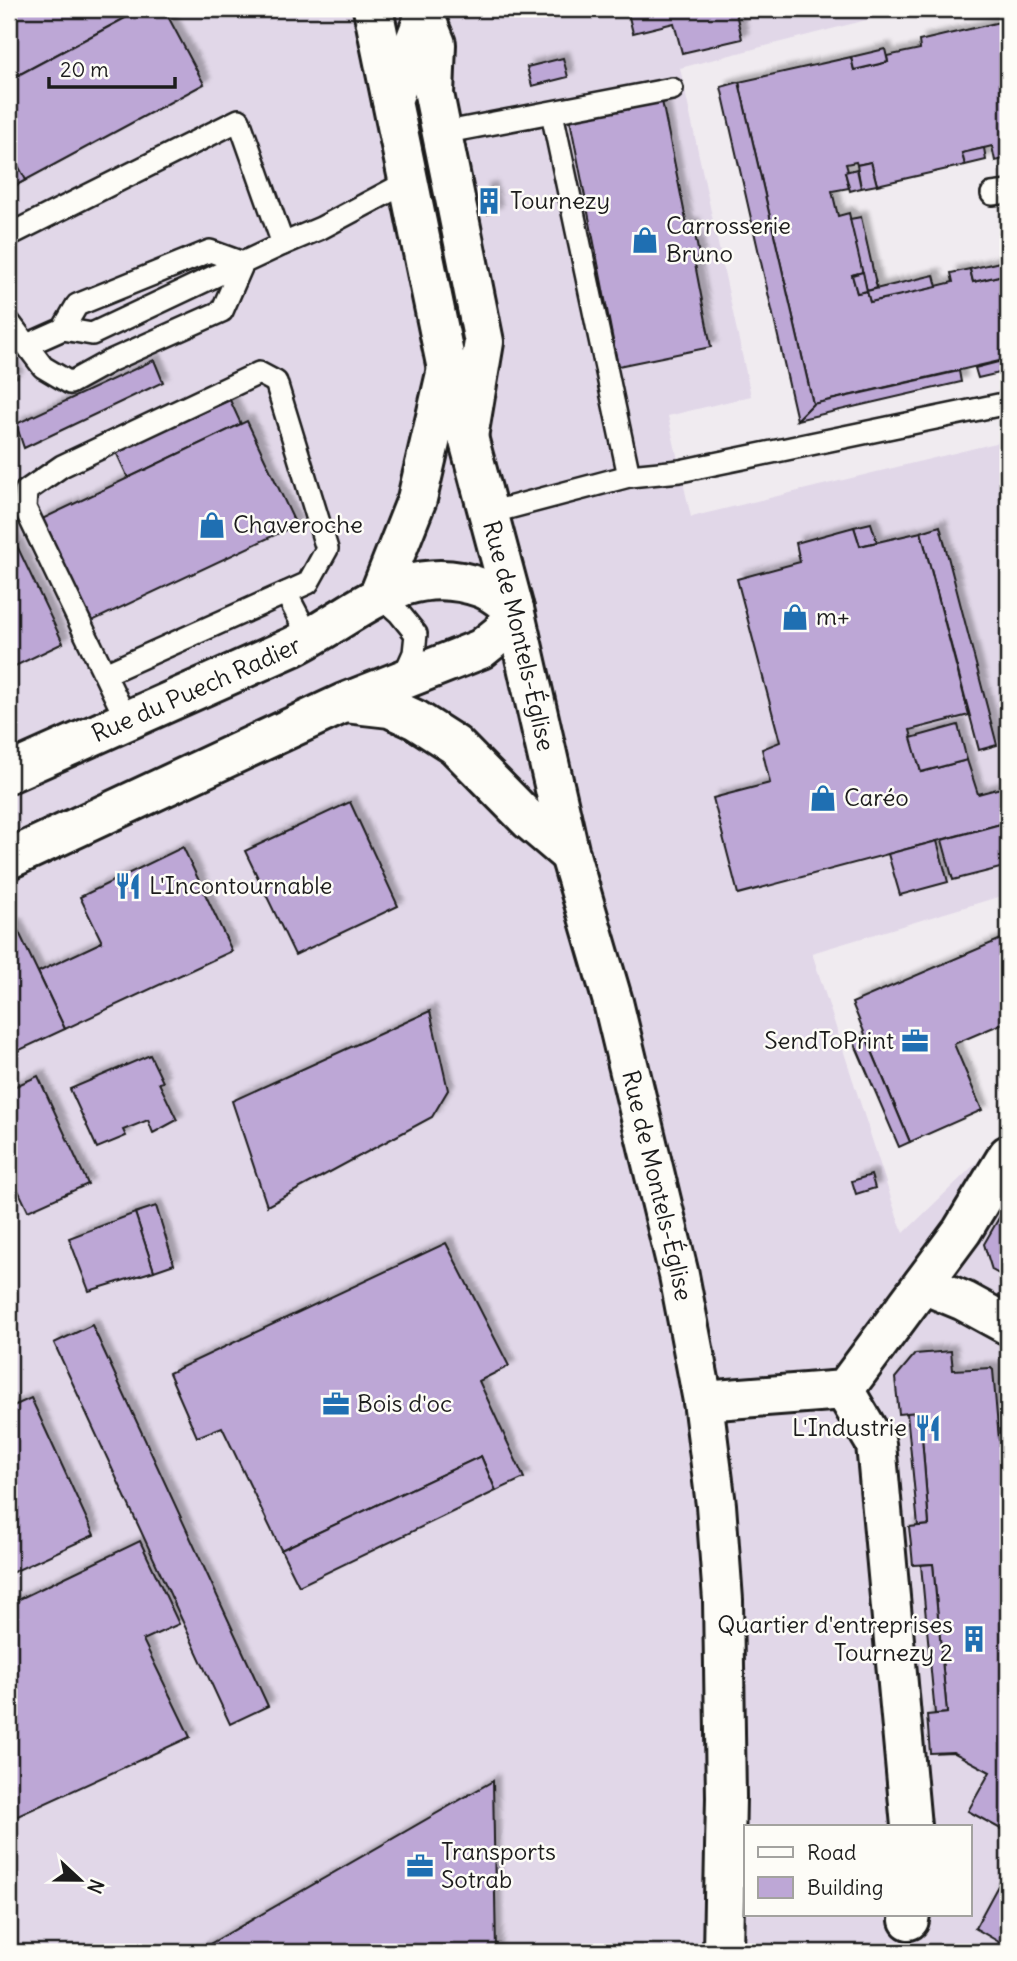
<svg xmlns="http://www.w3.org/2000/svg" width="1017" height="1961" font-family="Delius,sans-serif">
	<style>
		.built { fill: #e1d7e8; fill-rule: evenodd }
		.building { fill: #bda7d6; stroke: #1c1c1c; stroke-width: 2; filter: url(#shadow) }
		.lines { fill: none; stroke-linecap: round; stroke-linejoin: round }
		.lane-casing { stroke: #1c1c1c; stroke-width: 26 }
		.street-casing { stroke: #1c1c1c; stroke-width: 44 }
		.secondary-casing { stroke: #1c1c1c; stroke-width: 44 }
		.lane { stroke: #fdfcf7; stroke-width: 21 }
		.street { stroke: #fdfcf7; stroke-width: 38 }
		.secondary { stroke: #fdfcf7; stroke-width: 38 }
		.labels { text-anchor: middle; stroke-width: 5; stroke-linejoin: round; paint-order: stroke }
		.poi-label { font-size: 24px; fill: #1c1c1c; stroke: #fdfcf7; text-anchor: start }
		.street-label { font-size: 24px; fill: #1c1c1c; stroke: #fdfcf7 }
	</style>
	<defs>
		<filter id="shadow"><feDropShadow dx="6" dy="-6" stdDeviation="2" flood-color="#0004"/></filter>
	</defs>
	<rect width="100%" height="100%" fill="#f0ebf0"/>
	<filter id="ink" filterUnits="userSpaceOnUse"><feTurbulence type="fractalNoise" baseFrequency=".0143" numOctaves="2"/><feDisplacementMap in="SourceGraphic" scale="14" xChannelSelector="R" yChannelSelector="G"/><feConvolveMatrix kernelMatrix="1 2 1 2 8 2 1 2 1" color-interpolation-filters="sRGB"/></filter>
	<g filter="url(#ink)">
		<path class="built" d="M9 9H909L680 68 751 396 668 416 691 517 1008 440V894L812 953 897 1217 904 1233 1008 1132V1952H9ZM746 1826H970V1914H746Z"/>
		<g class="building">
			<path d="M9 9H142L9 80Z"/>
			<path d="M142 9H164L204 84 9 189V80Z"/>
			<path d="M627 9H735L742 39 682 53 674 23 633 33Z"/>
			<path d="M1008 20V158L995 161 992 146 984 148 962 153 965 165 877 185 871 162 857 165 856 162 846 164 848 171 845 172 849 188 832 191 838 216 849 213 863 272 852 275 857 293 867 291 870 302 953 282 951 273 970 269 973 282 1007 274 1004 261 1008 260V359L813 404 739 82 851 57 854 70 888 62 887 56 920 49 919 41Z"/>
			<path d="M885 49 888 62 854 70 851 57Z"/>
			<path d="M563 58 568 77 532 86 527 67Z"/>
			<path d="M739 82 813 404 797 420 721 87Z"/>
			<path d="M662 101 687 225 693 224 699 255 695 264 711 347 618 366 570 120Z"/>
			<path d="M984 148 986 160 965 165 962 153Z"/>
			<path d="M9 149 26 180 9 189Z"/>
			<path d="M871 162 877 185 861 188 857 165Z"/>
			<path d="M857 169 861 188 850 191 845 172Z"/>
			<path d="M491 188 496 212 488 214 483 190Z"/>
			<path d="M861 217 877 288 867 291 850 219Z"/>
			<path d="M1004 261 1007 274 973 282 970 269Z"/>
			<path d="M863 272 867 291 857 293 852 275Z"/>
			<path d="M934 275 937 287 870 302 867 291Z"/>
			<path d="M154 360 163 382 24 448 16 424Z"/>
			<path d="M1006 360 1008 371 978 378 975 368Z"/>
			<path d="M9 361 17 377 9 381Z"/>
			<path d="M959 371 961 382 797 420 813 404Z"/>
			<path d="M230 400 241 424 128 478 116 452Z"/>
			<path d="M247 421 296 525 88 623 40 520Z"/>
			<path d="M871 523 877 542 860 546 854 527Z"/>
			<path d="M940 526 997 745 979 750 921 532Z"/>
			<path d="M854 527 860 546 921 532 969 715 910 730 921 772 967 760 978 794 1008 786V822L738 894 713 798 770 783 762 749 780 742 737 579 800 562 796 543Z"/>
			<path d="M9 529 63 643 9 669Z"/>
			<path d="M958 725 967 760 921 772 911 738Z"/>
			<path d="M350 802 398 906 295 955 245 851Z"/>
			<path d="M1008 822V866L953 880 942 840Z"/>
			<path d="M937 841 948 882 900 895 888 854Z"/>
			<path d="M183 847 232 951 65 1029 38 972 102 942 80 897Z"/>
			<path d="M15 924 65 1029 9 1055V927Z"/>
			<path d="M1008 936V1021L954 1044 982 1110 910 1142 852 1003Z"/>
			<path d="M430 1011 448 1090 432 1117 267 1206 232 1101Z"/>
			<path d="M866 1037 910 1142 899 1147 854 1042Z"/>
			<path d="M150 1055 163 1082 159 1083 177 1120 153 1133 148 1120 123 1130 126 1136 97 1148 70 1089Z"/>
			<path d="M38 1076 88 1184 28 1211 9 1171V1089Z"/>
			<path d="M871 1175 875 1188 856 1194 852 1181Z"/>
			<path d="M156 1206 174 1264 154 1271 135 1213Z"/>
			<path d="M1003 1211 1008 1214V1279L992 1270 984 1244Z"/>
			<path d="M135 1213 154 1271 89 1291 69 1238Z"/>
			<path d="M446 1243 509 1366 479 1381 524 1478 496 1491 481 1456 281 1550 222 1427 197 1437 169 1373Z"/>
			<path d="M92 1325 268 1706 230 1724 54 1343Z"/>
			<path d="M951 1351 953 1370 991 1368 993 1370 999 1440H1008V1833L968 1811 990 1772 953 1752 930 1753 927 1715 947 1713 933 1564 913 1565 911 1544 909 1527 929 1525 920 1412 899 1414 895 1378 915 1354Z"/>
			<path d="M31 1398 94 1535 9 1574V1408Z"/>
			<path d="M920 1412 929 1525 918 1526 907 1413Z"/>
			<path d="M481 1456 496 1491 299 1586 281 1550Z"/>
			<path d="M140 1541 179 1624 143 1640 190 1737 9 1820V1604Z"/>
			<path d="M933 1564 947 1713 935 1714 921 1565Z"/>
			<path d="M493 1781 496 1952H196Z"/>
			<path d="M1008 1867V1952H993L999 1942 975 1928Z"/>
		</g>
		<g class="lines">
			<defs>
				<g id="lane">
					<path d="M552 113 629 476"/>
					<path d="M442 133 672 89"/>
					<path d="M992 194 1008 192"/>
					<path d="M9 235 239 120 283 244"/>
					<path d="M9 322 43 367 70 383 110 361 222 311 243 263"/>
					<path d="M63 329 92 334 283 244 321 228 409 181"/>
					<path d="M27 345 63 329 77 305 210 251 243 263"/>
					<path d="M489 513 629 476 680 471 1008 403"/>
					<path d="M286 593 310 639"/>
					<path d="M379 595 399 613 416 634 414 653 402 680"/>
					<path d="M105 674 308 583 327 549 276 382 259 373 62 466 26 491 25 508 127 721"/>
				</g>
				<g id="street">
					<path d="M425 17 436 44 434 94 484 342 468 437"/>
					<path d="M392 100 427 10"/>
					<path d="M379 595 417 499 447 369"/>
					<path d="M346 703 390 708 416 720 455 745 529 820 570 855"/>
					<path id="s1" d="M9 773 292 647C356 616 404 559 482 588 493 592 504 602 514 609L502 632 481 649 344 703 9 859"/>
					<path d="M923 1284 964 1301 1008 1325"/>
					<path d="M844 1390 962 1231 1008 1155"/>
					<path d="M703 1401 844 1390 876 1444 911 1826"/>
					<path d="M909 1920 910 1914"/>
				</g>
				<g id="secondary">
					<path id="s2" d="M373 9 447 369 468 437 514 609 570 855 613 1002 679 1275 703 1401 716 1505 723 1600 726 1797 723 1952"/>
				</g>
			</defs>
			<use href="#lane" class="lane-casing"/>
			<use href="#street" class="street-casing"/>
			<use href="#secondary" class="secondary-casing"/>
			<use href="#lane" class="lane"/>
			<use href="#street" class="street"/>
			<use href="#secondary" class="secondary"/>
		</g>
	</g>
	<defs>
		<symbol id="building-bare" viewBox="-9 -9 18 18"><path d="M-4-6H4V6H1V3H-1V6H-4ZM-2.5-4.3h1.7v1.8h-1.7ZM.8-4.3h1.7v1.8H.8ZM-2.5-1h1.7V.8h-1.7ZM.8-1h1.7V.8H.8Z" fill="#1f6fb2" stroke="#fdfcf7" stroke-width="2.5" paint-order="stroke"/></symbol>
		<symbol id="shop-bare" viewBox="-9 -9 18 18"><path d="M-5-2.5h2.3a2.7 3.5 0 0 1 5.4 0H5L5.5 6h-11ZM-1.5-2.5h3a1.5 2.3 0 0 0-3 0Z" fill="#1f6fb2" stroke="#fdfcf7" stroke-width="2.5" paint-order="stroke"/></symbol>
		<symbol id="restaurant-bare" viewBox="-9 -9 18 18"><path d="M-5-6h1v4h1v-4h1v4h1v-4h1v5L-1.5 .5V6h-2V.5L-5-1ZM5-6V6H3V1.5H1.5Q1.5-4 5-6Z" fill="#1f6fb2" stroke="#fdfcf7" stroke-width="2.5" paint-order="stroke"/></symbol>
		<symbol id="office-bare" viewBox="-9 -9 18 18"><path d="M-6-3h4V-5.5h4V-3h4V5H-6ZM-1-4.5V-3h2v-1.5ZM-6 0V1H6V0Z" fill="#1f6fb2" stroke="#fdfcf7" stroke-width="2.5" paint-order="stroke"/></symbol>
	</defs>
	<g fill-rule="evenodd">
		<use href="#building-bare" x="470" y="182" width="38" height="38"/>
		<use href="#shop-bare" x="626" y="221" width="38" height="38"/>
		<use href="#shop-bare" x="193" y="506" width="38" height="38"/>
		<use href="#shop-bare" x="776" y="598" width="38" height="38"/>
		<use href="#shop-bare" x="804" y="779" width="38" height="38"/>
		<use href="#restaurant-bare" x="109" y="867" width="38" height="38"/>
		<use href="#office-bare" x="896" y="1022" width="38" height="38"/>
		<use href="#office-bare" x="317" y="1385" width="38" height="38"/>
		<use href="#restaurant-bare" x="909" y="1409" width="38" height="38"/>
		<use href="#building-bare" x="955" y="1620" width="38" height="38"/>
		<use href="#office-bare" x="401" y="1847" width="38" height="38"/>
	</g>
	<g class="labels">
		<g class="poi-label">
			<text x="510" y="209">Tournezy</text>
			<text x="666" y="234">Carrosserie<tspan x="666" dy="28">Bruno</tspan></text>
			<text x="233" y="533">Chaveroche</text>
			<text x="816" y="625">m+</text>
			<text x="844" y="806">Caréo</text>
			<text x="149" y="894">L'Incontournable</text>
			<text x="894" y="1049" text-anchor="end">SendToPrint</text>
			<text x="357" y="1412">Bois d'oc</text>
			<text x="907" y="1436" text-anchor="end">L'Industrie</text>
			<text x="953" y="1633" text-anchor="end">Quartier d'entreprises<tspan x="953" dy="28">Tournezy 2</tspan></text>
			<text x="441" y="1860">Transports<tspan x="441" dy="28">Sotrab</tspan></text>
		</g>
		<g class="street-label">
			<text dy="8" stroke="none"><textPath href="#s2" startOffset="644">Rue de Montels-Église</textPath></text>
			<text dy="8" stroke="none"><textPath href="#s1" startOffset="205">Rue du Puech Radier</textPath></text>
			<text dy="8" stroke="none"><textPath href="#s2" startOffset="1211">Rue de Montels-Église</textPath></text>
		</g>
	</g>
	<rect width="1017" height="1961" fill="none" stroke="#fdfcf7" stroke-width="35"/>
	<rect x="18" y="18" width="982" height="1926" fill="none" stroke="#1c1c1c" stroke-width="2.5" filter="url(#ink)"/>
	<rect x="744" y="1825" width="228" height="91" fill="#fdfcf7" stroke="#a3a29f" stroke-width="2"/>
	<rect x="758" y="1847" width="35" height="10" fill="#fdfcf7" stroke="#a3a29f" stroke-width="2"/>
	<text x="807" y="1860" font-size="21" fill="#1c1c1c">Road</text>
	<rect x="758" y="1877" width="35" height="21" fill="#bda7d6" stroke="#a3a29f" stroke-width="2"/>
	<text x="807" y="1895" font-size="21" fill="#1c1c1c">Building</text>
	<g transform="translate(80 1880) rotate(112)" stroke="#fdfcf7" stroke-width="5" paint-order="stroke">
	<path d="M0-5L12 26L0 18L-12 26Z" fill="#1c1c1c"/>
	<text y="-10" font-size="19" font-weight="bold" text-anchor="middle" fill="#1c1c1c">N</text>
	</g>
	<path d="M49 77v10h126v-10" fill="none" stroke="#1c1c1c" stroke-width="3.5"/>
	<text x="60" y="77" font-size="21" fill="#1c1c1c" stroke="#fdfcf7" stroke-width="5" paint-order="stroke">20 m</text>
</svg>
